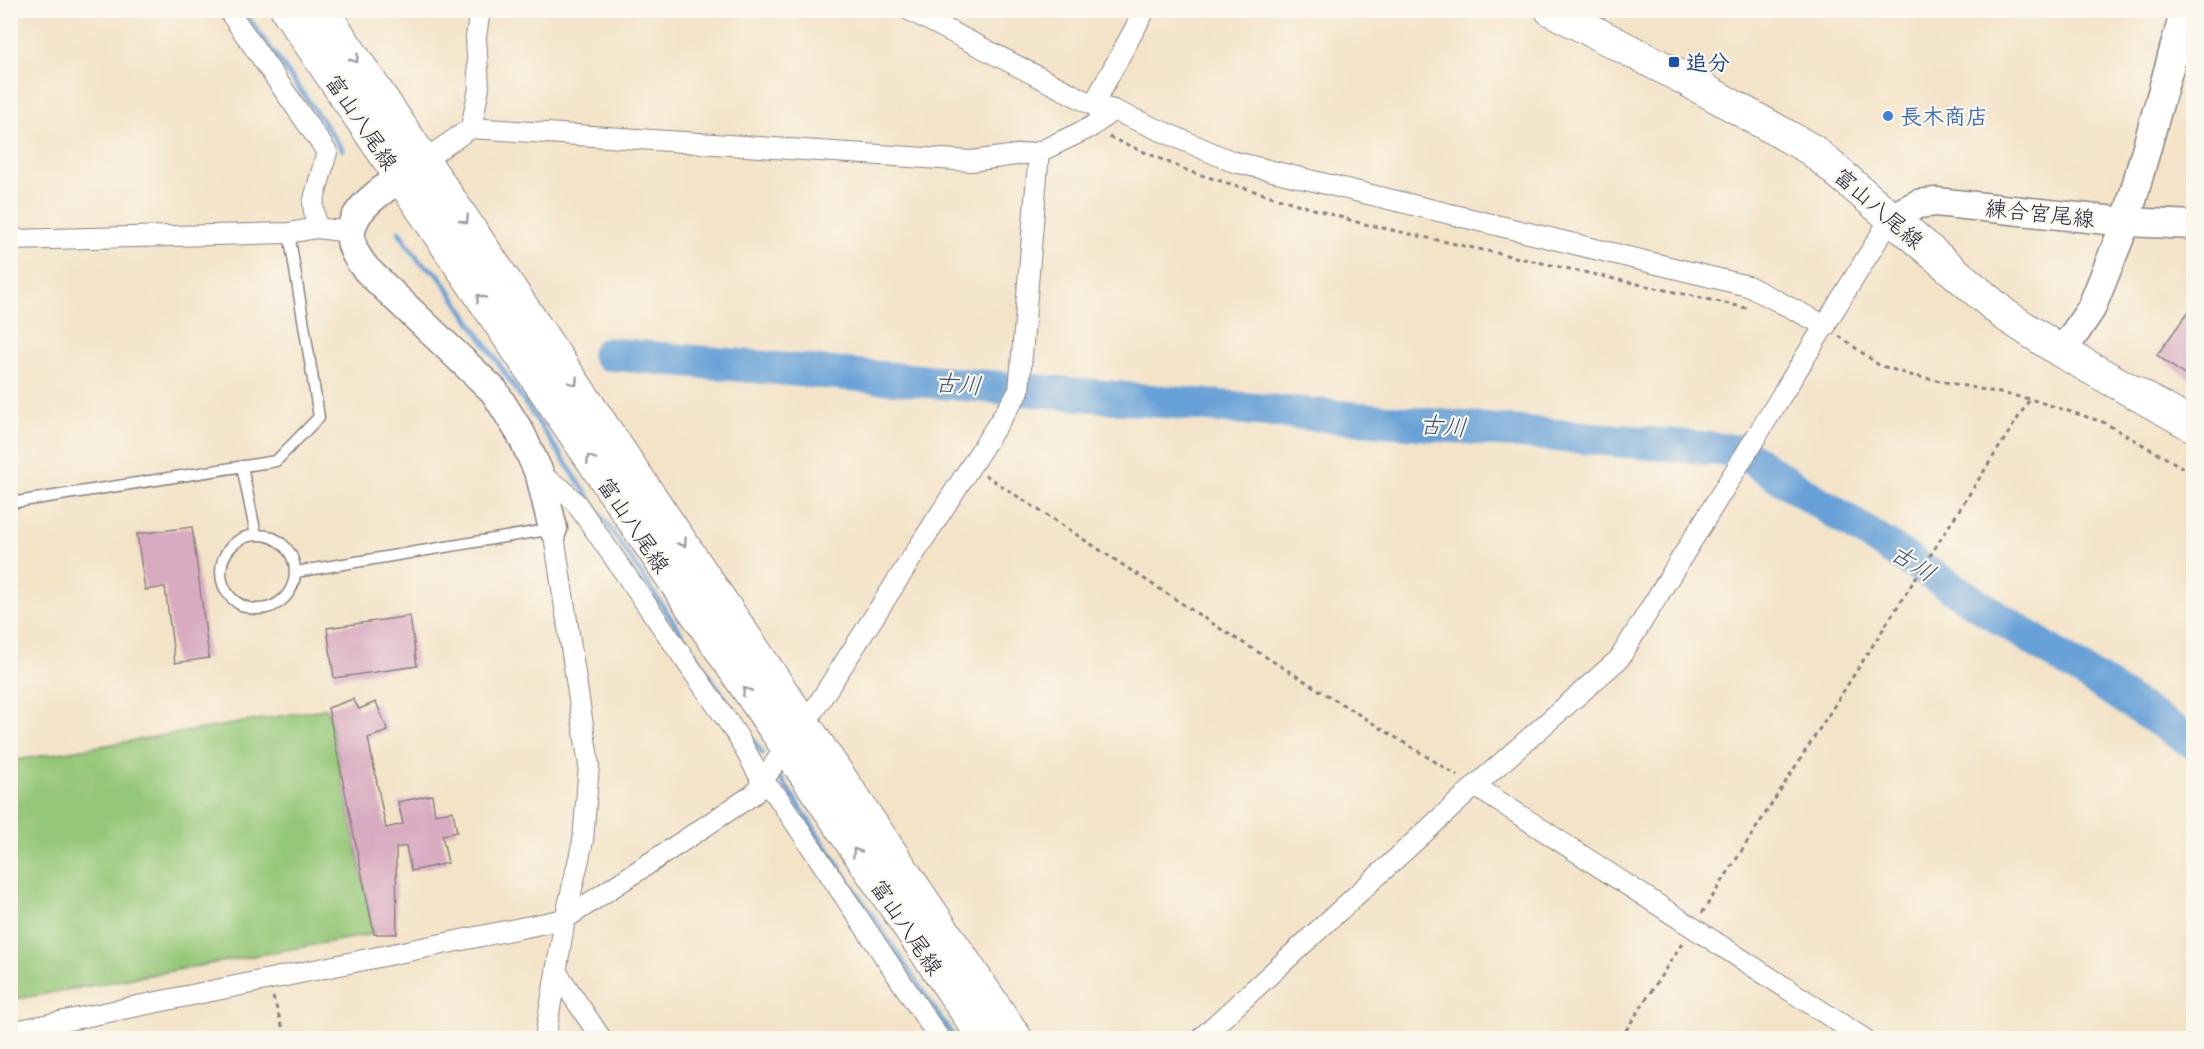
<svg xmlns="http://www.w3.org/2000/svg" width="2204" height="1049" font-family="Mynerve,'Klee One',sans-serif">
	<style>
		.green { fill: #95c778; stroke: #5c745a; stroke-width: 1.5 }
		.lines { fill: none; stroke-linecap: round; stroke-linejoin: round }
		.stream { stroke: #67a1d7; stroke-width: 5 }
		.river { stroke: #67a1d7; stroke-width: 33 }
		.building { fill: #d9abc1 }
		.lane-casing { stroke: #8a8281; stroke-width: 13 }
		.street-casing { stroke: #8a8281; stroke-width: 22 }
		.secondary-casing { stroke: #8a8281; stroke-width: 31 }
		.primary-casing { stroke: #8a8281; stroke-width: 34 }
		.path { stroke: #8a8281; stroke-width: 3; stroke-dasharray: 4.5 4.5; stroke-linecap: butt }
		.lane { stroke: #fff; stroke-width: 10 }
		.street { stroke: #fff; stroke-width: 20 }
		.secondary { stroke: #fff; stroke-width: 28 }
		.primary { stroke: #fff; stroke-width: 32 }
		.oneway { stroke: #9c9ca7 }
		.transit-dot { fill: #1a4fb4; stroke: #fbf7ec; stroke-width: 2 }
		.shop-dot { fill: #3f7fe0; stroke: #fbf7ec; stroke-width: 2 }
		.labels { text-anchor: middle; stroke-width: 4.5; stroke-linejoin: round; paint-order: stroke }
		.transit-label { font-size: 22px; font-weight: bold; fill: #164399; stroke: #fbf7ec; text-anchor: start }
		.shop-label { font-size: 22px; font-weight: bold; fill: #366cbe; stroke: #fbf7ec; text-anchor: start }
		.street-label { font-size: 22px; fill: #22223b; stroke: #fbf7ec }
		.water-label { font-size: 24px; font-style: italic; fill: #3e5579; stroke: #fbf7ec }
	</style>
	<rect width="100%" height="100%" fill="#fbf7ec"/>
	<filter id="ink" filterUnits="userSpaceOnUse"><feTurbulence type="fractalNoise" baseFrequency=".0167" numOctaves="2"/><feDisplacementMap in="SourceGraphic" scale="12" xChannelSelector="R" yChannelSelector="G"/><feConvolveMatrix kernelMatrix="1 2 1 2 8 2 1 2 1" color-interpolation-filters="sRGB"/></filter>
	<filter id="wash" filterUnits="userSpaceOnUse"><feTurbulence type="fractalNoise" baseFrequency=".008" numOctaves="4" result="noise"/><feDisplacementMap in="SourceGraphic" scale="24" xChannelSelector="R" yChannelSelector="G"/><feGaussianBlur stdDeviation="1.35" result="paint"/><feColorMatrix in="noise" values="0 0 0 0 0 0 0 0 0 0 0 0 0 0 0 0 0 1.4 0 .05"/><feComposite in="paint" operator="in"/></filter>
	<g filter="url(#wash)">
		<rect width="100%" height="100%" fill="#f3e3c7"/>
		<path class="green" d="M328 708 374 934 11 1000V761Z"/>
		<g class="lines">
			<g class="stream">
				<path d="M243 10 343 150"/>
				<path d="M399 232 420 262 438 274 762 753"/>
				<path d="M778 775 954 1038"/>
			</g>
			<path class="river" d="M608 354 1739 451 2194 743"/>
		</g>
		<g id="blocks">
			<g class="building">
				<path d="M2194 304V382L2157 355Z"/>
				<path d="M192 527 209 658 175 663 165 587 145 590 137 534Z"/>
				<path d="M410 616 417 666 334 678 327 628Z"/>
				<path d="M353 699 359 709 376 702 388 731 368 738 386 828 403 824 398 802 432 795 435 814 453 811 457 832 442 835 448 863 411 871 406 846 396 848 397 934H374L328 708Z"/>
			</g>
		</g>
	</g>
	<g filter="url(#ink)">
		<use href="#blocks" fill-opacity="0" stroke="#8a8281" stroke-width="1.5"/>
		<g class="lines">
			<defs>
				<g id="lane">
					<path d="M242 466 256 535"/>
					<path d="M10 503 276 461 319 417 289 233"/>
					<circle cx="258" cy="572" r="37"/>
					<path d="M296 572 553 529"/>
				</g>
				<g id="street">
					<path d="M228 10 327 152 313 203 316 228"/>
					<path d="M909 10 1093 105 1113 110 1231 161 1748 286 1826 326"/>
					<path d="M1093 105 1145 10"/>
					<path d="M471 128 971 161 1039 152 1091 127 1113 110"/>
					<path d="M424 160 471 128 479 88 476 37 480 10"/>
					<path d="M10 240 289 233 316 228 350 232"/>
					<path d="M540 475 562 489 576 503 737 735 762 781 777 796 939 1038"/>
					<path d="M1475 786 1863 1038"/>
					<path d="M556 971 601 1038"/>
					<path d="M10 1032 565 919 754 794 785 748 805 724 1019 391 1039 152"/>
					<path d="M545 1038 565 919 583 841 589 765 553 529"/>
					<path d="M1201 1038 1475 786 1619 659 1891 218"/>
				</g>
				<g id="secondary">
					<path d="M418 165C381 193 322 219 367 270L494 391 521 434 540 475 553 529"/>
					<path d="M1891 218 1918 204 1936 202 2126 222 2194 225"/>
					<path d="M2062 352 2091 309 2126 222 2185 10"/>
				</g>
				<g id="primary">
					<path d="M287 10 984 1038"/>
					<path d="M322 10 1016 1038"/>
					<path d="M1551 10 1685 79 1812 150 2005 315 2062 352 2194 426"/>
				</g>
			</defs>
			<use href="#lane" class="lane-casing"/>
			<use href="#street" class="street-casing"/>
			<use href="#secondary" class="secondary-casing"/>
			<use href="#primary" class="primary-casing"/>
			<g class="path">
				<path d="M1109 137 1191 172 1360 223 1747 308"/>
				<path d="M1839 336 1879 365 1910 375 2030 399 2103 422 2194 474"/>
				<path d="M985 475 1224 631 1458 776"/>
				<path d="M1702 913 2030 399"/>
				<path d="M273 997 286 1038"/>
				<path d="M1621 1038 1683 942"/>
			</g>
			<use href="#lane" class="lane"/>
			<use href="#street" class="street"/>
			<use href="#secondary" class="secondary"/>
			<use href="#primary" class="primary"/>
		</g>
		<defs><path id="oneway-chevron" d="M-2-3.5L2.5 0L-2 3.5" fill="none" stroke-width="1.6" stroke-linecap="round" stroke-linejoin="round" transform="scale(1.5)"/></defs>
		<g class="oneway">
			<use href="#oneway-chevron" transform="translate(355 59) rotate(56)"/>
			<use href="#oneway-chevron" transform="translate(465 220) rotate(56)"/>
			<use href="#oneway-chevron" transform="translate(480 298) rotate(-124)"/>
			<use href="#oneway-chevron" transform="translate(574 382) rotate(56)"/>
			<use href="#oneway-chevron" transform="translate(590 459) rotate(-124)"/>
			<use href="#oneway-chevron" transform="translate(683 543) rotate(56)"/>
			<use href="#oneway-chevron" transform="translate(746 691) rotate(-124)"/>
			<use href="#oneway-chevron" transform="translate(856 852) rotate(-124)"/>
		</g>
	</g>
	<rect class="transit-dot" x="1668" y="56" width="12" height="12" rx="3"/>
	<circle class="shop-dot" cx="1888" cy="116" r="6"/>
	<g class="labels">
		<g class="transit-label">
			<text x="1686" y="70">追分</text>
		</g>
		<g class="shop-label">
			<text x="1900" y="124">長木商店</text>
		</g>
		<g class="street-label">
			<text transform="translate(362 122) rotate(56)" y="8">富山八尾線</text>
			<text transform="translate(1879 208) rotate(41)" y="8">富山八尾線</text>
			<text transform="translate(2040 213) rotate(6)" y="8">練合宮尾線</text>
			<text transform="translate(634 525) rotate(56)" y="8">富山八尾線</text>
			<text transform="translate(907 927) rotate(56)" y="8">富山八尾線</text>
		</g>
		<g class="water-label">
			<text transform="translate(958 384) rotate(5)" y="8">古川</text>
			<text transform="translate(1443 426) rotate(5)" y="8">古川</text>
			<text transform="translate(1913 563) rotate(33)" y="8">古川</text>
		</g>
	</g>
	<rect width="2204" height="1049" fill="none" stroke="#fbf7ec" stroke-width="36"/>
</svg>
